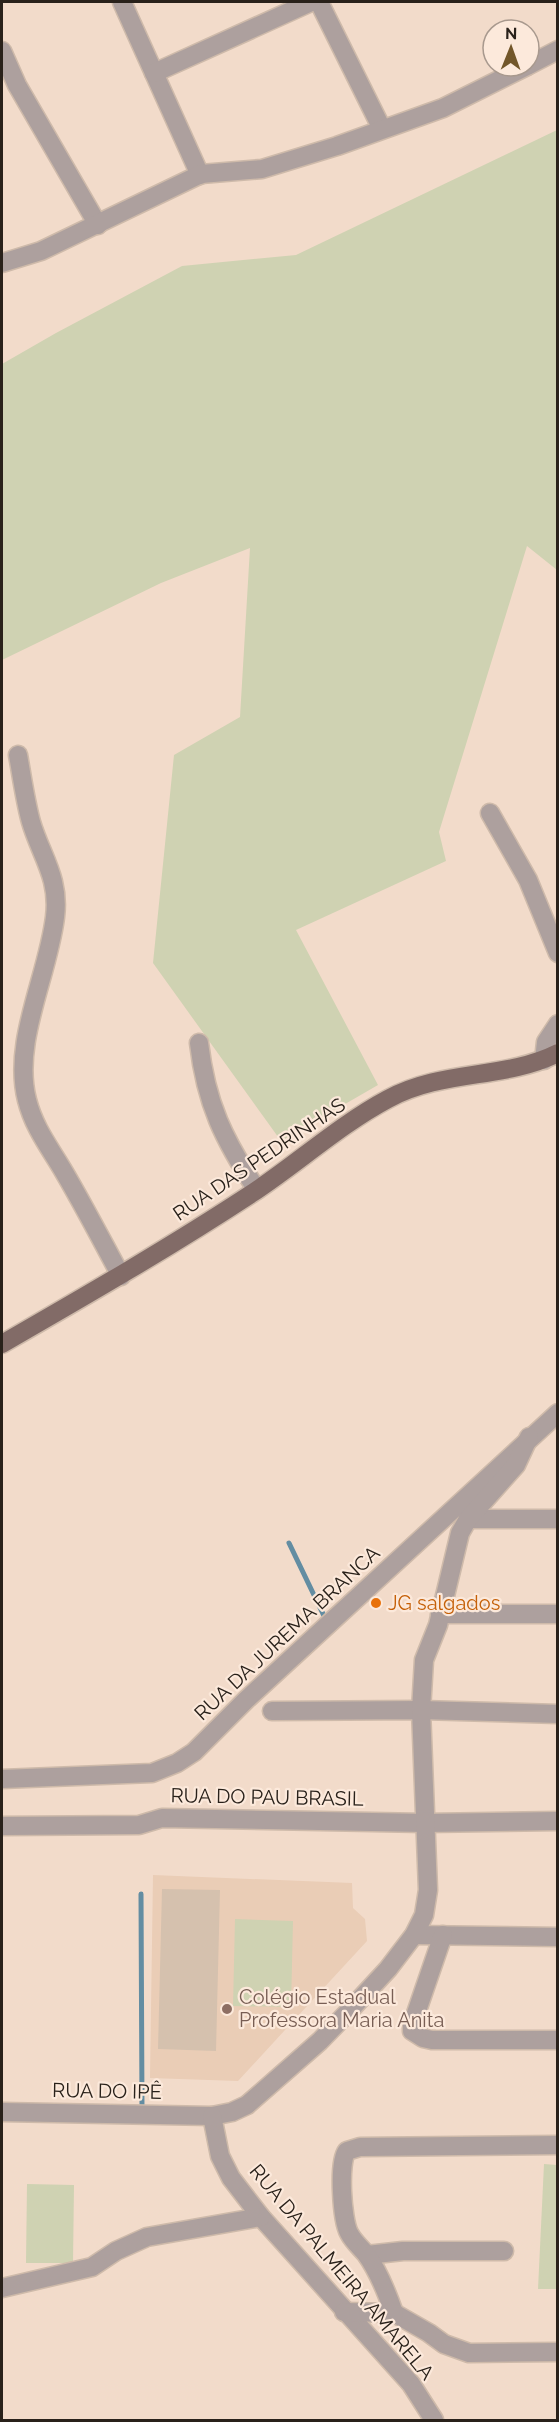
<svg xmlns="http://www.w3.org/2000/svg" width="559" height="2422" font-family="Raleway,sans-serif">
	<style>
		.built { fill: #eacdb6 }
		.green { fill: #cfd2b2 }
		.lines { fill: none; stroke-linecap: round; stroke-linejoin: round }
		.stream { stroke: #638da2; stroke-width: 5 }
		.building { fill: #d5c1ae }
		.minor-casing { stroke: #cebaaa; stroke-width: 21 }
		.major-casing { stroke: #cebaaa; stroke-width: 21 }
		.minor { stroke: #ada09e; stroke-width: 18 }
		.major { stroke: #826b67; stroke-width: 18 }
		.food-dot { fill: #e8710a; stroke: #fce9db; stroke-width: 2 }
		.education-dot { fill: #8d6e63; stroke: #fce9db; stroke-width: 2 }
		.labels { text-anchor: middle; stroke-width: 4.5; stroke-linejoin: round; paint-order: stroke }
		.street-label { font-size: 20px; fill: #29211a; stroke: #fce9db }
		.food-label { font-size: 20px; fill: #c56008; stroke: #fce9db; text-anchor: start }
		.education-label { font-size: 20px; fill: #785e54; stroke: #fce9db; text-anchor: start }
	</style>
	<rect width="100%" height="100%" fill="#f2dbca"/>
	<path class="built" d="M153 1875 352 1883 353 1908 365 1919 367 1941 238 2081 150 2078Z"/>
	<g class="green">
		<path d="M557 130V570L527 546 439 832 446 861 296 930 378 1085 281 1141 153 963 174 755 240 717 250 548 161 583 2 660V364L56 333 182 266 296 255Z"/>
		<path d="M235 1919 293 1921 291 2007 233 2006Z"/>
		<path d="M544 2164 557 2165V2289H538Z"/>
		<path d="M27 2184 74 2185 73 2263H26Z"/>
	</g>
	<g class="lines">
		<g class="stream">
			<path d="M289 1543 325 1618"/>
			<path d="M141 1894 142 2108"/>
		</g>
	</g>
	<path class="building" d="M162 1889 220 1890 216 2051 158 2049Z"/>
	<g class="lines">
		<defs>
			<g id="minor">
				<path d="M122 2 200 175"/>
				<path d="M319 2 382 129"/>
				<path d="M2 51 17 85 98 225"/>
				<path d="M529 65 558 50"/>
				<path d="M154 73 311 2"/>
				<path d="M2 263 41 251 201 174 262 169 337 146 443 108 527 66"/>
				<path d="M18 755C22 777 25 800 31 822 41 856 60 878 55 917 48 976 12 1042 27 1100 34 1128 50 1148 64 1172 84 1206 102 1241 121 1276"/>
				<path d="M490 813 528 880 558 953"/>
				<path d="M199 1043C206 1104 224 1140 257 1190"/>
				<path d="M544 1060 546 1042 558 1024"/>
				<path d="M468 1519H558"/>
				<path d="M440 1614H558"/>
				<path d="M272 1711 421 1710 558 1714"/>
				<path d="M2 1779 152 1773 177 1763 194 1752 246 1700 558 1413"/>
				<path d="M2 1826 139 1825 162 1818 425 1823 558 1821"/>
				<path d="M414 1935 558 1937"/>
				<path d="M443 1935 412 2025V2031L423 2038 432 2040H558"/>
				<path d="M2 2112 212 2116 232 2112 247 2105 320 2041 351 2009 388 1969 414 1935 424 1915 428 1890 421 1710 424 1660 438 1625 460 1533 468 1519 516 1465 529 1437"/>
				<path d="M212 2116 220 2156 231 2178 261 2217 411 2384 434 2420"/>
				<path d="M367 2255 403 2251H504"/>
				<path d="M2 2288 92 2267 116 2251 147 2237 261 2217"/>
				<path d="M344 2312 394 2313 429 2333 444 2344 469 2353 558 2352"/>
				<path d="M394 2313C387 2293 379 2272 366 2254 360 2247 353 2241 349 2233 342 2220 338 2162 347 2151L360 2147 558 2145"/>
			</g>
			<path id="major" d="M2 1344C87 1295 172 1246 254 1192 299 1162 341 1124 388 1099 443 1069 504 1080 558 1053"/>
		</defs>
		<use href="#minor" class="minor-casing"/>
		<use href="#major" class="major-casing"/>
		<use href="#minor" class="minor"/>
		<use href="#major" class="major"/>
	</g>
	<circle class="food-dot" cx="376" cy="1603" r="6"/>
	<circle class="education-dot" cx="227" cy="2009" r="6"/>
	<g class="labels">
		<g class="street-label">
			<text transform="translate(259 1159) rotate(-34)" y="7">RUA DAS PEDRINHAS</text>
			<text transform="translate(287 1633) rotate(-43)" y="7">RUA DA JUREMA BRANCA</text>
			<text transform="translate(267 1797) rotate(1)" y="7">RUA DO PAU BRASIL</text>
			<text transform="translate(107 2091) rotate(1)" y="7">RUA DO IPÊ</text>
			<text transform="translate(342 2272) rotate(50)" y="7">RUA DA PALMEIRA AMARELA</text>
		</g>
		<g class="food-label">
			<text x="388" y="1610">JG salgados</text>
		</g>
		<g class="education-label">
			<text x="239" y="2004">Colégio Estadual<tspan x="239" dy="23">Professora Maria Anita</tspan></text>
		</g>
	</g>
	<rect width="559" height="2422" fill="none" stroke="#29211a" stroke-width="6"/>
	<g transform="translate(511 48) rotate(1)"><circle r="28" fill="#fce9db" stroke="#a8998e" stroke-width="1.5"/>
	<path d="M0-4.5L10 22L0 15L-10 22Z" fill="#725629"/>
	<text y="-9" font-size="16" font-weight="bold" text-anchor="middle" fill="#29211a">N</text>
	</g>
</svg>
